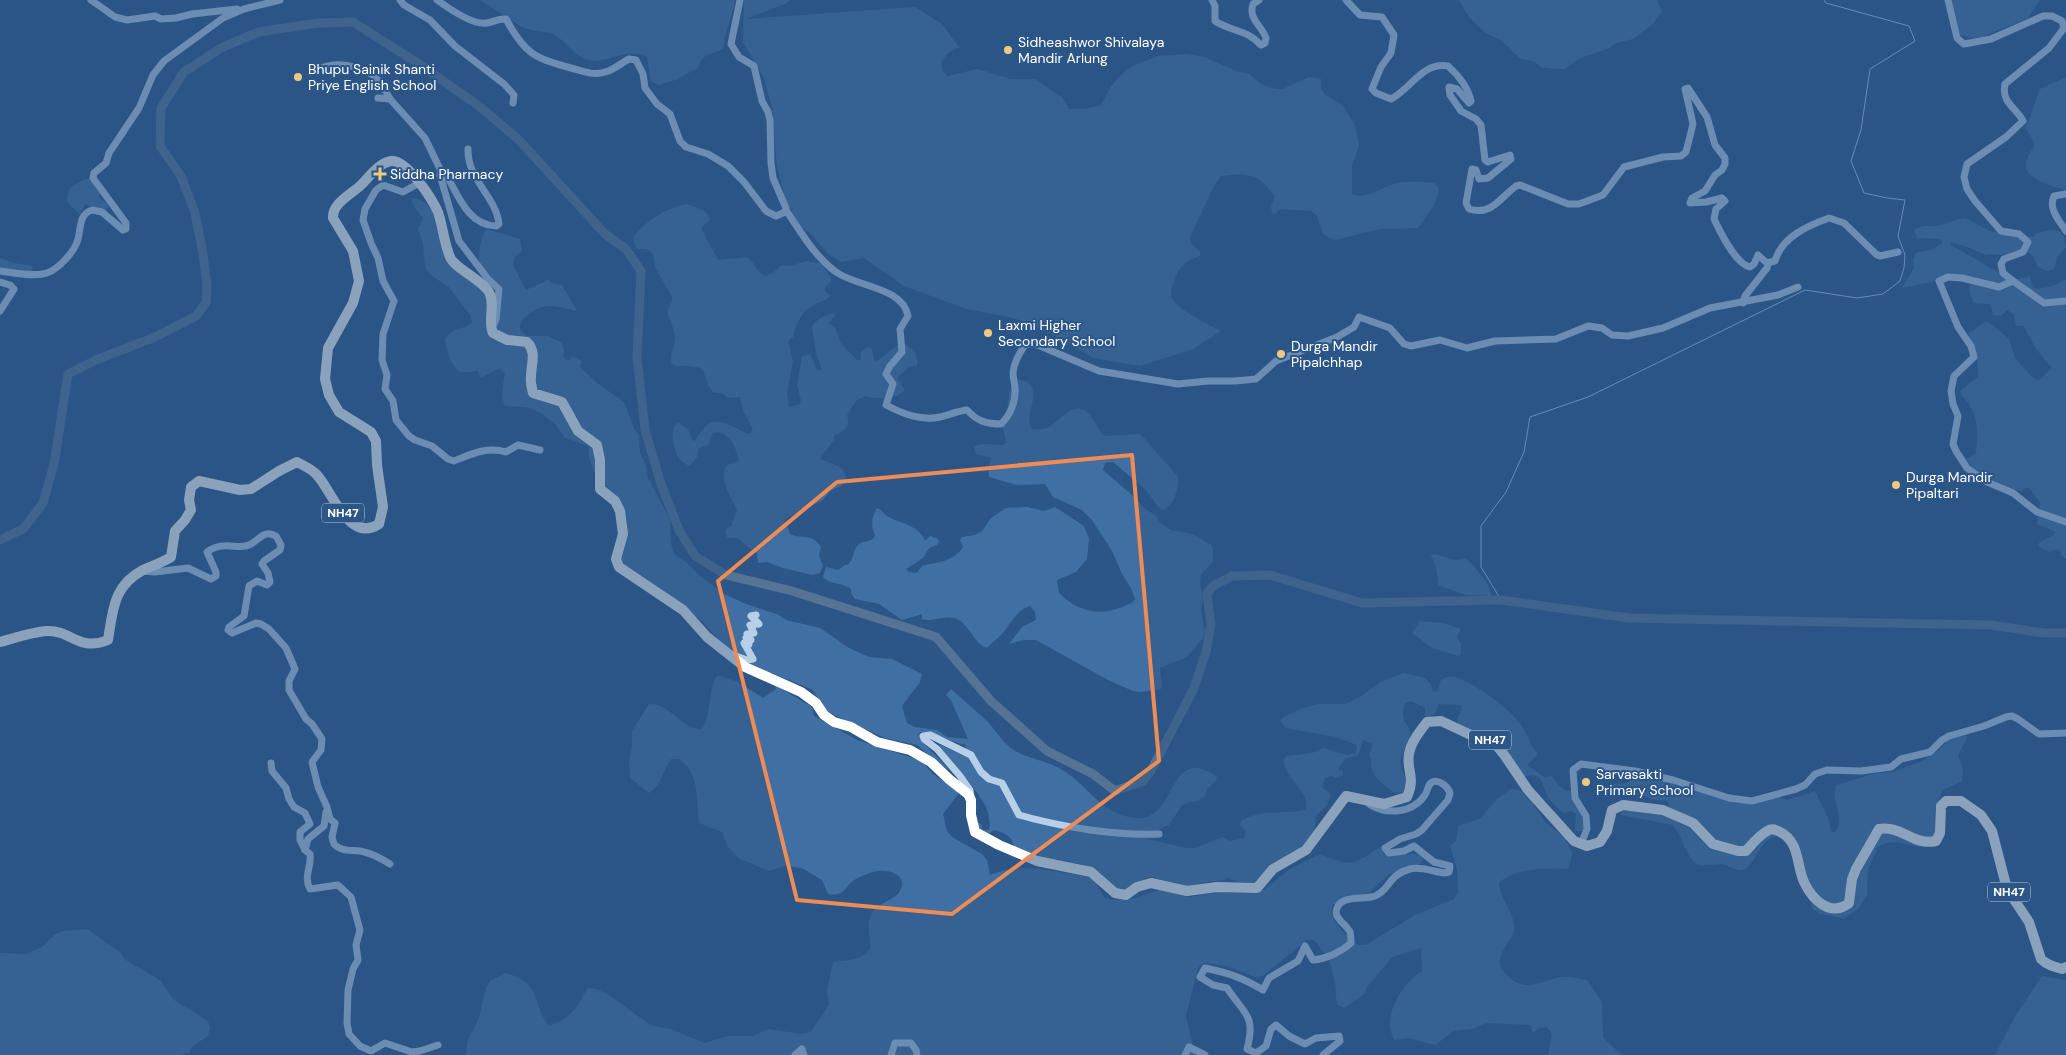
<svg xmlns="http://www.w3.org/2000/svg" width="2066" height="1055" font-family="'DM Sans',sans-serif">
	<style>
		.green { fill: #4070a3 }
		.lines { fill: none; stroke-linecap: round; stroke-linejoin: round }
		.stream { stroke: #adcae8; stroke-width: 1 }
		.river { stroke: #557394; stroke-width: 9 }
		.minor { stroke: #b8cfe8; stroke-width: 7 }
		.highway { stroke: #fff; stroke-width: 10 }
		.marked { fill: none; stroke: #ef8b55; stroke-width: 4; stroke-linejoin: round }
		.poi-dot { fill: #edca80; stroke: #2b5687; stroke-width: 2 }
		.labels { text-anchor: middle; stroke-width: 4; stroke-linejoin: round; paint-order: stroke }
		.shield { fill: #2b5687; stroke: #bfccdb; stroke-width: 1 }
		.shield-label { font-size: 12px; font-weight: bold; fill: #fff }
		.poi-label { font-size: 14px; fill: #fff; stroke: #2b5687; text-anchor: start }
	</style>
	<rect width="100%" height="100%" fill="#2b5687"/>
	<g class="green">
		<path d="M480 0H735C732 17 725 32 723 49L707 55 701 60 698 68 675 80 659 85 651 82 647 57C625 45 605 68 583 58 573 54 566 41 556 36 546 30 533 32 522 27 508 20 495 8 480 0Z"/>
		<path d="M744 0H790L787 3 746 19 915 7 942 24 959 47 948 53 941 62 942 70 947 76 978 69 1011 79H1035L1062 97 1069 109H1085L1101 105 1111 86 1125 71 1132 66 1158 56 1187 54 1204 57 1236 71 1249 74 1261 84 1275 89H1283L1309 77 1321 79V88L1325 95 1343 105 1355 126 1359 146 1352 166V194C1367 200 1383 186 1398 183 1411 181 1422 182 1435 183L1439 189C1438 203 1426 217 1418 228L1380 229 1334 240 1323 234 1317 216 1311 211 1281 209 1277 211 1276 214 1272 213 1271 205 1275 198C1262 174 1247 172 1221 176L1214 186 1190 237 1191 244 1200 252V256C1187 261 1179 265 1175 279 1173 283 1171 289 1171 294 1171 308 1209 324 1221 331L1193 349 1140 366 1094 358 1052 334 1014 318 966 309 904 286 864 258 841 262 828 254 812 235 800 226 785 197 777 166 772 108 764 78 743 42Z"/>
		<path d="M1459 0H1657L1662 10 1653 24 1633 39 1616 43 1609 48 1578 59 1565 69H1557L1541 67 1535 62 1519 58 1501 40 1486 33 1480 28 1468 16Z"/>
		<path d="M1951 0H2040L2028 18 1982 37 1970 38 1958 34Z"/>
		<path d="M2066 77V191C2054 186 2023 179 2026 163 2027 156 2032 150 2035 144L2025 127 2029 120 2040 89Z"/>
		<path d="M85 179H92L100 192 99 197 109 206 105 211 85 204 80 215C71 203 63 206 70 188Z"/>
		<path d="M411 198C442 200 438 239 445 260L449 261C462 272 487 286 489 304 490 317 485 328 491 339L507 342 497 333 494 309 502 300 480 265C477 255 481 238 486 229L520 239 522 251 515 257 513 265 526 290 548 280 552 283 562 285 564 288 577 311C567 309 551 304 541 307 534 309 521 319 520 326 519 330 523 333 526 336H548L561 342 564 349 563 356 568 361 572 357 578 358 582 362 580 367 597 383 624 402 634 429 639 435 640 453 646 465 648 478 670 519 671 544 675 555 686 562 699 575 722 593 746 604 779 615 786 620 820 628 849 648 869 657 892 659 922 674 920 682 902 706 907 723 915 727 937 730 947 737 968 739 951 700 946 695 951 689C963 700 976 711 988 722 996 731 1004 744 1014 750 1027 759 1045 760 1059 768 1090 785 1099 815 1137 818 1178 821 1167 742 1217 777L1216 781 1207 789 1205 796 1198 801 1190 802 1182 805 1169 825 1160 829 1147 839 1187 848H1195L1223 837 1230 841 1244 838 1246 831 1240 826 1241 821C1263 808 1283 816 1306 809 1310 789 1283 779 1284 759L1287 756 1312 753 1323 748 1347 755 1356 753 1357 745 1336 737 1286 728 1280 721 1282 718 1302 708 1319 704H1345L1360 697 1380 682 1404 673 1425 678 1431 684 1433 692 1437 691 1441 680C1443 679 1445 677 1448 677 1464 674 1508 708 1518 721 1526 731 1529 744 1538 754L1527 765 1544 777 1552 776C1556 783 1562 791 1571 791V796L1581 809 1584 831H1575L1576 814 1571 811 1563 813C1558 808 1550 802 1547 795 1541 782 1542 771 1523 777L1500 744 1498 735 1493 732 1488 735 1457 726 1458 716 1462 709 1461 705 1439 704 1436 712 1428 719 1425 716V708L1411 701 1405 703C1397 723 1412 723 1410 736 1409 744 1403 751 1401 758 1399 771 1410 777 1403 792L1395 793C1387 787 1375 780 1372 770 1370 764 1373 760 1369 755L1373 744 1363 740 1358 756C1346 756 1343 759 1338 770L1343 771V775L1337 778 1331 776 1325 778 1322 787 1331 795 1327 805 1316 816 1314 834 1299 851 1274 862 1254 883 1237 882 1227 877 1225 880 1208 882 1189 887 1151 877 1145 878 1128 890H1116C1098 865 1086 866 1058 859 1044 863 1028 854 1015 849 1012 836 1006 833 994 830L986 835 979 831 976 822 981 824 983 830H988L990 826C989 820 989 813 986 807 974 784 953 765 938 744L963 755 966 745C949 742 938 732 921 732L918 735C926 748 939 757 949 770L939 764 917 745 885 738 830 713 824 708 813 690 750 664 724 646 701 620 683 610 661 589 644 577 632 574 623 566 621 558 625 531 606 490 596 477 589 458 588 446 565 438 556 425 541 413 526 407 505 406C500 397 503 385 505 374L500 368 481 378 478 371C473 371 465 373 461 372 451 368 446 348 445 339 452 328 462 330 472 323L471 316 456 297 449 287 432 276 425 268 423 243 418 229 423 218 414 207Z"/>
		<path d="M687 204C696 207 707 210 710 219L701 228 718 260 747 257C756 263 754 270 765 276L773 273 782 265 790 266 806 261 818 263 819 261 831 278V282L825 287V291L831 296C817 306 808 303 799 320 796 326 794 329 794 336L788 341 793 361 787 394 789 407 800 404 801 400 797 385 802 356 810 355 814 362 816 369 819 371 822 369 816 353 812 328C814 320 826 314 835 313L834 317 828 323 835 327 840 342 857 360H861V352L868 347 872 349 874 360 877 361 902 342C910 347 919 354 917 365L908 368 897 378 905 390C897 399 877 400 865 396L857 400 847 415C851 430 845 429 834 436V440L820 458C828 465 844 463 846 478L842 485 830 491 823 500 785 519 790 534C804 540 812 533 821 547L819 555 823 566 820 573 812 575 783 568 767 562 758 563 757 553C744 547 744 536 727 538L725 530 731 526 737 510C731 497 719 481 726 466L739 460C736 448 729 429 713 433L711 436 709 444 698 449 697 457 690 466C675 462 671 441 673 428L678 422 688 429 692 440 695 441C711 411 723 422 748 434L751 433 753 429 743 410 740 397 728 398 722 393H714C696 370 716 366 676 366L672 364C668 354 676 346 675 336 674 328 670 320 667 312L672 301V297L655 267 653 254 646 249H638L635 247 633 237C647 220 665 208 687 204Z"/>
		<path d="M1965 218 1990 231 2013 235 2023 240 2025 236 2033 237 2036 233 2050 230 2059 231 2064 237 2066 248 2057 257 2054 269 2047 271 2038 267 2033 256 2024 250 2004 255 1990 254 1986 255 1965 246 1951 242V245L2003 275 2007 279V283L1998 286 1949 275 1932 282 1902 288 1914 268 1913 260 1916 253 1934 249 1943 242 1941 239 1917 238 1914 230C1925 223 1930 228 1941 225 1950 223 1956 219 1965 218Z"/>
		<path d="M0 258 13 263 29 265 33 267 31 271 0 269Z"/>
		<path d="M2030 277 2033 288C2041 289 2046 288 2054 285 2059 284 2060 280 2066 280V559L2061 555V551L2057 549 2049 552 2038 546 2039 543 2054 535 2056 532 2037 524 2040 502 2029 488H2025L2022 491H2018L1976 472 1966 459 1976 453C1979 429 1978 410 1960 394L1961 390 1978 377 1977 357 1968 332 1973 331 1986 321 1990 323 2009 339 2015 358 2031 376 2038 381 2052 368 2036 349 2024 326H2016L2014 314 2007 310 2001 316 1993 315 1990 304 1974 303 1971 297 1969 285C1989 283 2001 300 2018 279Z"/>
		<path d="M1015 379C1018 380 1024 380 1027 382 1043 393 1022 418 1032 429 1036 429 1040 430 1044 429 1059 425 1074 395 1091 416 1096 423 1098 430 1104 436L1139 434 1145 439 1178 477C1179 489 1174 504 1164 510L1160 509 1145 489 1113 462 1105 463 1103 470 1132 495 1144 508 1156 516 1160 523 1171 530 1192 534 1211 545 1213 549V562L1201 574 1200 582 1203 599 1201 610 1205 630 1203 638 1187 657 1160 668 1162 685 1161 689 1141 692 1133 691 1108 680 1036 640H1024L1009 644 1022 627 1036 620 1035 612 1030 606C1015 610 1009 628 999 637 994 641 991 644 987 648 973 643 969 623 955 618 948 616 934 620 926 620L922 619V614L902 620 879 604 855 599 851 593V589C841 581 834 587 823 577L826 567 838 570 845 565H848C854 558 853 550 858 545 862 541 869 542 874 538L875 535C870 525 872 516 877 508 882 510 883 513 887 516 900 524 918 524 925 541L930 536 938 539 939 542 937 545 929 548 923 558 906 569 909 572 917 573 922 566C937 562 953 562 963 547L960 540 962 537 975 535 982 531 991 518 1006 508 1027 507 1044 511 1055 507 1084 526 1089 538 1087 559 1076 572 1057 580 1059 593C1081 615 1106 617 1133 602L1135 599 1131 588 1122 574 1112 551 1092 520 1082 510 1053 497 1045 484 1017 485 989 477V465L992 458 976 454 974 446 982 444 1003 445 1006 443C1006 434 1001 427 1001 418L1007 413 1009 393Z"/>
		<path d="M1435 554 1455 560 1466 558C1474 567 1493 586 1491 596L1466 595 1438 585 1437 571 1431 555Z"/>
		<path d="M1420 621 1444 623 1461 629 1457 637 1461 644V653L1459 656 1432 648 1412 633Z"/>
		<path d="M717 676H721L738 682 763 698 776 689 775 685 812 707 814 716 857 740 922 761 933 774 959 793 943 814 947 831 952 837 982 854 987 860 990 875C1022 861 1055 872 1088 877L1095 882 1104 897 1112 900 1131 899 1162 889 1189 897 1222 892 1247 893 1264 890 1290 869 1320 854C1351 867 1352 866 1380 847L1385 855 1417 854 1424 858 1419 865 1388 875 1370 892 1332 905C1329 923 1346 934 1358 945H1366L1415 915 1454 899 1458 892 1457 869 1450 846 1456 841 1458 826 1481 818 1497 799 1511 789 1520 790 1531 801 1545 822 1565 838 1572 853 1569 869C1547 867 1518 868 1499 882 1499 899 1515 911 1514 929 1514 939 1501 948 1500 960 1499 965 1501 970 1505 973 1522 994 1539 982 1561 977 1568 976 1579 979 1587 980L1602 1002 1603 1038 1622 1055H1548L1552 1034 1547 1027 1539 1028 1533 1033 1531 1025 1487 1023 1472 1029 1454 1031 1435 1045 1409 1038 1394 1040C1392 1035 1390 1030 1390 1025 1390 1004 1405 982 1422 971L1421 948 1392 957 1367 987 1364 994 1345 1008 1337 1005 1335 982 1329 959 1314 940H1307L1264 975 1257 978 1227 966 1204 963 1198 968 1186 1016 1195 1055H466L468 1040 479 1018 486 988 490 981 505 973C544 983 530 1003 549 1026 572 1018 576 1008 588 988L597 989 612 997 646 1022 654 1026 671 1029 704 1043 728 1036H753L768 1029 802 1034 811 1032 829 1005 827 990 833 962C848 960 861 961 870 949 871 938 866 926 871 915 876 903 894 901 900 891 909 875 889 869 878 871 871 872 861 876 856 879 843 886 847 897 828 894L822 880 802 868 785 866 769 871 740 859 728 847 722 832 699 823C696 799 700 773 679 759H671C662 771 663 784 649 793L630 778 629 762 632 747V731L649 704C670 703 681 729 701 729 712 721 707 688 717 676Z"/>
		<path d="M1966 735 1967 738 1958 755 1963 770 1962 781 1943 790 1935 808 1939 844C1916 855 1899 833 1878 847L1868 870 1867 895 1858 909 1844 918 1820 914 1813 909 1788 841C1764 824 1760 859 1745 869 1738 873 1729 865 1722 864 1714 864 1706 866 1698 865 1685 856 1683 837 1673 825L1621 815 1622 812 1626 810 1663 813 1668 808 1669 805 1667 801 1650 799 1647 796C1633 795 1620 799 1610 788L1612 784 1627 783 1630 774 1682 785 1708 795 1739 803H1755L1779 797 1787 800 1815 791 1829 820 1831 831 1834 833C1848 820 1828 798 1837 785L1876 773 1892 772 1920 762 1939 750 1947 741 1954 737Z"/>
		<path d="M87 929 120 952 124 959 160 980 174 1000 208 1021 210 1028 208 1036 193 1046 189 1053 178 1055H0V953L26 954 42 947 54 935 63 931Z"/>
		<path d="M2042 976 2066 980V1055H1995L2014 1018Z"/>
	</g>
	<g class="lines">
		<path class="stream" d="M1501 600 1481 567V526L1506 492 1524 452 1530 417 1588 397 1805 290 1857 298 1883 294 1900 281 1904 268 1905 255 1898 236 1905 200 1887 198 1864 193 1851 161 1861 130 1870 69 1915 41 1909 26 1826 3 1824 0"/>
		<path class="river" d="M0 540 23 529 43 503 54 464 68 374 96 360 155 337 196 316 206 303 207 285 203 254 195 213 181 176 160 146 161 108 184 72 221 48 258 32 318 23 353 22 419 64 479 106 519 140 605 234 626 249 641 271 637 357 645 430 661 484 679 530 695 556 726 575 792 591 936 637 991 701 1047 751 1093 774 1115 791 1143 781 1152 769 1194 688 1206 652 1211 625 1207 594 1213 586 1232 576 1270 575 1362 603 1501 600 1629 618 1991 625 2044 633H2066"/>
		<g class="minor">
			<path d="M91 0 115 17 127 20 155 16 161 19 176 18 192 14 237 9"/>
			<path d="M400 0 404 5 430 20 455 46 504 84 514 95 513 103"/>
			<path d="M437 0C448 8 473 26 487 23 494 22 499 18 506 19 524 53 535 59 571 68 582 71 593 76 605 72 614 70 621 63 629 59L636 60 643 74 645 88 657 104 670 114 680 141 686 147 708 154 728 166 744 182 766 211 776 216 785 212 786 208 773 178 771 163 770 120 768 112 762 101 754 66 739 57 731 44 740 0"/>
			<path d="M1212 0 1215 6V21C1232 32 1246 29 1261 45L1265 43 1266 38C1262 26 1248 19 1253 4L1259 0"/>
			<path d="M1346 0 1360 15 1382 17 1394 35 1391 53 1381 67 1372 89 1376 93 1391 99C1411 89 1422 62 1448 66 1458 75 1468 87 1471 101L1469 103 1457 89 1449 87 1450 95 1461 111 1476 119 1481 125 1485 160 1488 162 1510 155 1511 159 1488 178 1479 179 1476 170 1472 169 1466 203 1469 209C1491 216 1499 199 1516 186L1520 185 1568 204H1579L1603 195 1624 167 1663 157 1681 156 1686 152 1693 124 1685 89 1688 88 1707 117 1715 145 1725 158V164L1722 170 1715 175 1705 191 1692 198 1690 203 1706 202 1722 198 1725 201 1716 209 1714 219C1720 231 1735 264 1750 267L1754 264 1758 255 1768 264 1767 268 1745 296 1743 303"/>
			<path d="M1948 0 1957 38 1964 44 1991 39 2043 16H2052L2062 21 2064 28 2049 48 2005 84C2001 103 2016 107 2023 121L2006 137 1967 164 1964 177 1967 189 1975 201 2001 231 2019 234 2028 242 2023 252 2004 259 2001 264 2003 273 2013 281 1999 287 1962 278 1948 277 1939 281 1958 327 1971 346 1974 357 1954 376 1951 391 1953 404 1958 416 1953 444 1956 451 1967 468 1985 481 2013 493 2037 512 2066 522"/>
			<path d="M322 68C336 61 358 66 371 74 379 79 386 91 390 99"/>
			<path d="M378 98 390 99 425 138 441 171"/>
			<path d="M468 149C467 180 496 196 499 224L496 226C466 225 457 191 444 171H441L440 175 459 241 488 279 499 289 496 320 491 330"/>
			<path d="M419 183 403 192 383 185 376 190 365 209 363 220 371 243 378 258 383 281 394 301 383 334 382 360 387 375 385 389 393 401 396 420 409 436 415 440 432 446 448 459 454 461C471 454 488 446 506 452L518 445 540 450"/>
			<path d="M2066 194 2054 196C2048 209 2059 220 2066 231"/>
			<path d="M786 210C800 231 815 257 836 272 857 287 903 287 908 316L900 329 902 352 890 366 886 374 893 384 886 405C903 414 921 421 940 417 949 415 957 411 967 410 977 421 986 424 1001 424 1010 416 1016 401 1015 389 1015 383 1013 379 1013 373 1014 362 1019 354 1025 345L1033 343 1099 371 1178 384 1208 381H1235L1256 379 1276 361 1337 337 1354 327 1359 317 1390 328 1404 344 1411 346 1440 340 1467 348 1495 341 1556 339 1588 326 1602 328 1612 335 1628 336 1663 328 1710 308 1778 295 1798 287"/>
			<path d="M1767 263 1775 261C1782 237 1807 226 1829 218L1844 223 1876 254 1880 256 1898 252"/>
			<path d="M0 271C13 273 35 277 47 273 59 269 75 251 78 239 81 228 79 214 92 210L102 212 123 230 126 229V223L93 178 94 173 106 163 109 153 139 108 153 75 164 61 223 18 244 9 280 0"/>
			<path d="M2013 281 2044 303 2066 301"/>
			<path d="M0 282 10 285 14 289 0 311"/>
			<path d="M142 571 155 572 188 568 211 579 216 576V572L207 552C223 540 238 550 249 545 259 541 263 529 276 536L281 545 280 550 264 561 262 564 268 573 270 582 267 585 257 581 249 586 244 616 229 627 228 630 232 633 256 623 261 624 269 629 286 648 295 669 289 681V690L306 719 312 724 322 739 321 750 312 762 318 787 327 807 330 819 335 823 332 837 334 844C342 853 354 849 364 852 374 854 382 859 390 864"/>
			<path d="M733 655 747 660 753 659 744 643 749 644 746 638 751 640 747 634 754 633 750 625 759 624 751 616 756 615"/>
			<path d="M271 763 272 771 286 788 289 799 294 807 305 813 310 824 300 832V840L305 850 308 839 324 826 326 812"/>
			<path d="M971 797 970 790 960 776 937 749 924 739 923 736 930 735 971 755 981 772 989 779 1002 783 1019 815C1062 827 1115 836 1159 834"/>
			<path d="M1581 844 1587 829 1586 816 1575 798 1573 770 1581 764 1635 771 1673 780 1729 798 1752 801 1796 789 1805 785 1815 774 1827 770 1861 771 1891 767 1901 759 1930 752 1942 740 1949 736 1984 726 2006 717 2012 716 2018 719 2039 734 2066 733"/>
			<path d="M305 850 310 854C312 866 303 877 310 889L338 885 351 897 360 930 356 945 358 960 353 969 348 990 347 1023 349 1034 360 1046 371 1051 385 1043 412 1052 420 1051 438 1045"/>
			<path d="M795 1055 802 1049 804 1055"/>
			<path d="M891 1055 895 1043H911L916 1050 917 1055"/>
			<path d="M1185 1055 1189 1047 1205 1055"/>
			<path d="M1323 1055 1340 1041 1339 1036 1316 1038 1305 1044 1289 1036 1276 1025 1271 1029 1266 1046 1256 1053 1247 1049C1256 1015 1245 1015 1227 988L1213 985 1200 977 1205 968C1229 973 1243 978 1263 990L1269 978 1298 961 1305 946 1313 960C1326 959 1341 952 1351 943 1351 940 1351 935 1350 932 1346 923 1331 918 1338 906 1344 895 1365 900 1375 896 1390 890 1388 875 1410 869 1421 866 1434 872 1445 873L1449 872 1450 866 1434 862 1414 846 1404 851 1389 853 1385 848 1400 839 1416 834 1422 830 1448 800 1450 793C1448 787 1440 779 1432 782 1427 785 1428 791 1425 795 1412 814 1386 815 1369 804L1368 801"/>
		</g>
		<path class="highway" d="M0 642C15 638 32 632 47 631 71 630 79 652 108 640 113 610 113 586 143 570 153 565 162 563 171 557L175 531 185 520 191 510 189 500 191 487 199 481 240 490 251 489 279 471 297 462C304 466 312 469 317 475 332 491 349 544 379 524L383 507 377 465 376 441 371 432 339 412 329 395 325 379 328 348 353 303 359 281 353 251 333 218C332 203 352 194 361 185 369 177 379 163 391 161 407 159 432 199 438 212 443 227 444 243 450 257 454 268 481 279 489 292 496 305 487 320 493 333L507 340 527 342C537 352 531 364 531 377 530 382 532 388 533 393L562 402 578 431 597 445 600 460V489L615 501 620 511 623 534 616 559 619 567 683 610 707 637 745 667 801 692 816 703 824 715 834 722 851 727 877 742 910 750 931 762 950 780 968 794 971 800V815L975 832 999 845 1037 861 1091 872 1115 893 1126 895 1137 887 1151 883 1187 891 1217 887 1257 888 1273 869 1306 850 1346 796 1384 804 1407 797C1416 777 1406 770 1409 754 1411 742 1420 731 1427 722L1441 721 1471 735 1493 741 1505 756 1528 790 1574 841 1587 846 1600 842 1607 831 1612 810 1623 805 1663 810 1693 823 1713 844 1738 851H1746C1752 844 1760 834 1769 830 1773 828 1776 830 1780 832 1800 842 1796 864 1804 882 1812 899 1830 918 1849 903L1852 879 1856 869 1879 829C1902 825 1913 846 1936 841L1940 833 1941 806 1946 801H1961L1981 815 1992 831 2007 889 2029 922 2041 959C2047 965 2054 967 2062 969L2066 967"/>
	</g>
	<path d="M0 0H2066V1055H0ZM1132 455 1159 761 952 914 797 900 718 581 837 482Z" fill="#2b5687" fill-opacity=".55" fill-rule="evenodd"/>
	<path class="marked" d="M1132 455 1159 761 952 914 797 900 718 581 837 482Z"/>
	<g class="poi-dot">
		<circle cx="1008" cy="50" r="5"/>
		<circle cx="298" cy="77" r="5"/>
		<path d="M377.5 166.5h5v5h5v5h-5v5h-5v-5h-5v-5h5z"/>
		<circle cx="988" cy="333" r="5"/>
		<circle cx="1281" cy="354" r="5"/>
		<circle cx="1896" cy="485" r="5"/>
		<circle cx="1586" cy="782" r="5"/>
	</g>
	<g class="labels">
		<g class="shield">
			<rect x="322" y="503.5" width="42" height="19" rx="4"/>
			<rect x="1469" y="730.5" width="42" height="19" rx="4"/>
			<rect x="1988" y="882.5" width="42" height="19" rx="4"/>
		</g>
		<g class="shield-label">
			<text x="343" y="517">NH47</text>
			<text x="1490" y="744">NH47</text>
			<text x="2009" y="896">NH47</text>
		</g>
		<g class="poi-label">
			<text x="1018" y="47">Sidheashwor Shivalaya<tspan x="1018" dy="16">Mandir Arlung</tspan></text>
			<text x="308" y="74">Bhupu Sainik Shanti<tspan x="308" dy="16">Priye English School</tspan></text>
			<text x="390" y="179">Siddha Pharmacy</text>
			<text x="998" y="330">Laxmi Higher<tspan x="998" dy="16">Secondary School</tspan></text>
			<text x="1291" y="351">Durga Mandir<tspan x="1291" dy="16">Pipalchhap</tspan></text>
			<text x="1906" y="482">Durga Mandir<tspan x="1906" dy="16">Pipaltari</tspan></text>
			<text x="1596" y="779">Sarvasakti<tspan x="1596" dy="16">Primary School</tspan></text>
		</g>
	</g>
</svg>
